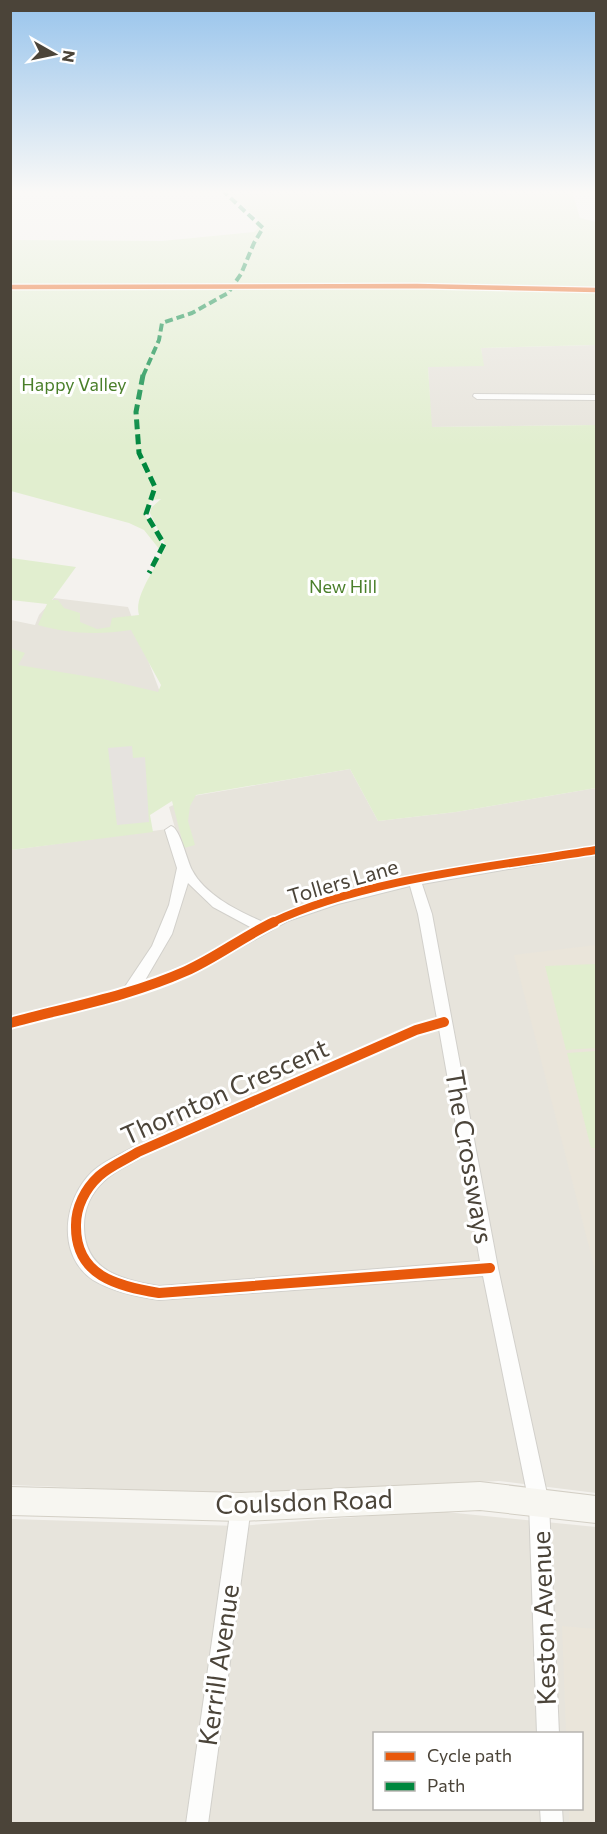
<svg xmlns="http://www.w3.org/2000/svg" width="607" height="1834" font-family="Commissioner,sans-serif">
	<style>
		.residential { fill: #e7e4dc; fill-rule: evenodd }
		.education { fill: #eae5da }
		.green { fill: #e1eecf }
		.parking { fill: #e6e3df }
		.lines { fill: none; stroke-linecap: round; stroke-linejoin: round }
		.minor-casing { stroke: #d2d0cb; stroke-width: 2 }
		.secondary-casing { stroke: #d3cfc5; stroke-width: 2 }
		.minor { fill: #fdfdfc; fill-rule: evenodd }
		.secondary { fill: #f7f6f1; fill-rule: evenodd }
		.quiet-far1 { stroke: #00873e; stroke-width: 4; stroke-dasharray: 8 4; stroke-linecap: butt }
		.quiet { stroke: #00873e; stroke-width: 5; stroke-dasharray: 10 5; stroke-linecap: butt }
		.cycleway-far2-casing { stroke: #fff; stroke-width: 7 }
		.cycleway-far1-casing { stroke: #fff; stroke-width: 11 }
		.cycleway-casing { stroke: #fff; stroke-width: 14 }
		.cycleway-far2 { stroke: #e8590c; stroke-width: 4.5 }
		.cycleway-far1 { stroke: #e8590c; stroke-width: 8 }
		.cycleway { stroke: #e8590c; stroke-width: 10 }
		.labels { text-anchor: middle; stroke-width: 6; stroke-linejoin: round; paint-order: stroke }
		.far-park-label { font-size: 18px; fill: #4a7f2a; stroke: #fff }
		.street-label { font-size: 21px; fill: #4b4439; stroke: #fff }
		.near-street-label { font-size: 26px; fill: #4b4439; stroke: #fff }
	</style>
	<rect width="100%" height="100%" fill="#f4f2ee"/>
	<g class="residential">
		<path d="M596 345V425L431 427 428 366H483L481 348Z"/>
		<path d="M54 598 128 607 163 700 11 671V620L35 625 39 615Z"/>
		<path d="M350 769 378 821 456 812 596 788V1493L499 1481 242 1494 11 1485V850L175 828 169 807 193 796Z"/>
		<path d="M436 1511 596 1527V1823L11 1824V1519L238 1526ZM374 1734H582V1808H374Z"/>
	</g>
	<g class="education">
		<path d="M596 945V1274L514 955Z"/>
		<path d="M562 1626 596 1629V1823H569V1809L582 1808V1734L566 1733Z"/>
	</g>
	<g class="green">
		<path d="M226 191H572L580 218 596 222V345L481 348 484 366 428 367 432 427 596 425V788L456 812 378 821 350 769 196 795 190 806 188 821 195 845 184 848 172 801 150 815 153 832 11 850 10 648 25 653 18 665 103 679 158 692 161 685 131 630C98 635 70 634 38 625L47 604 11 600V558L76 567 52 600H58L64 608 80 613V622L97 629 110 627 112 618 139 615C133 595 159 566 165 544L150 513 151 508 161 499 151 500 144 514 161 538 160 550 144 530 129 523 11 491V240L162 241 254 232 258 228 255 222 260 221Z"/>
		<path d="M596 964V1048L566 1050 545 966Z"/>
		<path d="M596 1051V1148H591L567 1053Z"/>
	</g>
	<path class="parking" d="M132 746 133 758 145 757 149 822 117 825 108 748Z"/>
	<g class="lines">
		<defs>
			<g id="minor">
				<path d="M417 284 596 288V292L417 288 10 289V285Z"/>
				<path d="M474 394 596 395V400L477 399 473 396Z"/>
				<path d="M171 826C180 828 187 861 192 870 205 895 238 911 263 922 327 891 401 879 470 866 512 859 554 851 596 846V854L422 884 432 914 498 1268 549 1503 559 1734H537L529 1503 483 1276 159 1300C137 1297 113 1292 93 1280 56 1255 63 1199 93 1171 104 1161 119 1155 132 1148L411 1026 437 1019 418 914 410 886 338 904 288 921 204 968 148 991 10 1028V1018L124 988 152 946 169 905 177 868 165 830ZM188 883 213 907 252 928 194 961 144 982 172 934ZM439 1029 480 1261 159 1286C122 1280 84 1271 84 1226 84 1209 91 1193 104 1181 115 1170 131 1164 144 1156L421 1034Z"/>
				<path d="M241 1498 248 1500 251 1507 208 1824H186L231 1507 234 1500Z"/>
				<path d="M540 1808H562L563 1824H541Z"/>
			</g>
			<path id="secondary" d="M480 1482 596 1496V1523L480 1510 241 1521 10 1515V1487L241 1493Z"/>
		</defs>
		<use href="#minor" class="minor-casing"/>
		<use href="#secondary" class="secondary-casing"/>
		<use href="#minor" class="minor"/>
		<use href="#secondary" class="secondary"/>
		<path class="quiet-far1" d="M143 376 159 340 162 323 192 313 228 293 241 274 254 243 263 228 223 191"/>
		<path class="quiet" d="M143 375 136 412 139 453 155 487 146 514 164 544 149 573"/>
		<defs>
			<path id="cycleway-far2" d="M10 287 417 286 596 290"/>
			<path id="cycleway-far1" d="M271 923C366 878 493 867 596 850"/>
			<g id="cycleway">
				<path d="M444 1022 416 1030 138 1152C125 1160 110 1166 99 1176 85 1189 76 1207 76 1225 75 1276 117 1286 159 1293L490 1268"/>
				<path d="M10 1023C69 1007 130 996 186 971 217 957 244 936 274 922"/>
			</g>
		</defs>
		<use href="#cycleway-far2" class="cycleway-far2-casing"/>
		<use href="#cycleway-far1" class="cycleway-far1-casing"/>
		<use href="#cycleway" class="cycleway-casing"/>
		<use href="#cycleway-far2" class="cycleway-far2"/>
		<use href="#cycleway-far1" class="cycleway-far1"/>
		<use href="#cycleway" class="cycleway"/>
	</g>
	<linearGradient id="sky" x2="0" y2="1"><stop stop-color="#98c4ec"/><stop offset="0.43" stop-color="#faf9f7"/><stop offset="1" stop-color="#faf9f7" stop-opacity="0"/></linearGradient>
	<rect width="607" height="447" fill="url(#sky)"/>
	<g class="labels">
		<g class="far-park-label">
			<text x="74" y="391">Happy Valley</text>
			<text x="343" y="593">New Hill</text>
		</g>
		<g class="street-label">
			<text transform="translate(343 882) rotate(-16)" y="7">Tollers Lane</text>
		</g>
		<g class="near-street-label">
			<text transform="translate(225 1092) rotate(-24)" y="9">Thornton Crescent</text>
			<text transform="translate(469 1157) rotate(80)" y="9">The Crossways</text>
			<text transform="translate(304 1502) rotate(-2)" y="9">Coulsdon Road</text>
			<text transform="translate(544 1618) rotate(-92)" y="9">Keston Avenue</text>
			<text transform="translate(219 1665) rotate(-82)" y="9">Kerrill Avenue</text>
		</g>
	</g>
	<rect width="607" height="1834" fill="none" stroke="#4b4439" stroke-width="24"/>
	<rect x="373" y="1732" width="210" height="78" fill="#ffffff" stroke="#b7b4b0" stroke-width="1.5"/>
	<rect x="385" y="1752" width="30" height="9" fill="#e8590c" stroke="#b7b4b0" stroke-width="1.5"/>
	<text x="427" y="1762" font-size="18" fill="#4b4439">Cycle path</text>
	<rect x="385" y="1782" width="30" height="9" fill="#00873e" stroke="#b7b4b0" stroke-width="1.5"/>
	<text x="427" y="1792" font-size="18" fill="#4b4439">Path</text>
	<g transform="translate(54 54) rotate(99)" stroke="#ffffff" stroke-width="4.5" paint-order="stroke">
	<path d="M0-4.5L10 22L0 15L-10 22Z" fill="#4b4439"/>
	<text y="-9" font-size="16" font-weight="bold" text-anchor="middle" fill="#4b4439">N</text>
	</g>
</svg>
